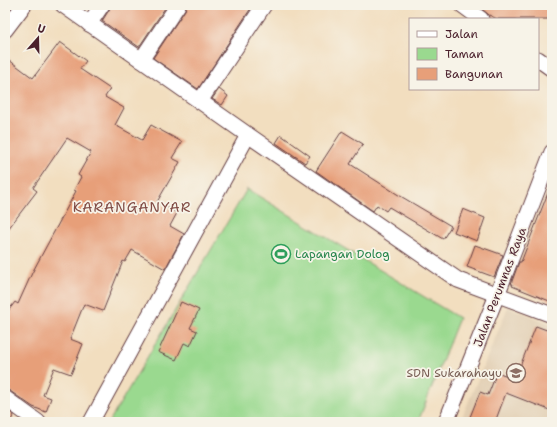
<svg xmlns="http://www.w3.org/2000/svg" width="557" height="427" font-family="'Shantell Sans',sans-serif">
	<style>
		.built { fill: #e1cdb1 }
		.green { fill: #9ad98f; stroke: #727c5d }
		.building { fill: #e79f79 }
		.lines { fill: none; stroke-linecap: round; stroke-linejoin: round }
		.minor-casing { stroke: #633c41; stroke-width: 17 }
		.minor { stroke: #fff; stroke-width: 15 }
		.labels { text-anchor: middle; stroke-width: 3.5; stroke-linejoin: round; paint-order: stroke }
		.leisure-label { font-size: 12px; fill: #27864d; stroke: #f7f3e8; text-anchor: start }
		.street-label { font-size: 12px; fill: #4a1f2b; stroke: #f7f3e8 }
		.education-label { font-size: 12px; fill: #785e54; stroke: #f7f3e8; text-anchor: end }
		.quarter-label { font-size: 14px; letter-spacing: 1px; fill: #814c46; stroke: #f7f3e8 }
	</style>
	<rect width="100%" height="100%" fill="#f7f3e8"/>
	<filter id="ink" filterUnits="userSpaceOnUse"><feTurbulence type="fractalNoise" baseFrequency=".025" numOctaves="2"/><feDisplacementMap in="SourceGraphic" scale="8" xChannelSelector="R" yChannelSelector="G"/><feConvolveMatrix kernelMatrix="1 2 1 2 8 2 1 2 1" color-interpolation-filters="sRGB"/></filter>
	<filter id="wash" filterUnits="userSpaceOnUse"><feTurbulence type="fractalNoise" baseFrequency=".012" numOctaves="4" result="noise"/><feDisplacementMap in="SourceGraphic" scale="16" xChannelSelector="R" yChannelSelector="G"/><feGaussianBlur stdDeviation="0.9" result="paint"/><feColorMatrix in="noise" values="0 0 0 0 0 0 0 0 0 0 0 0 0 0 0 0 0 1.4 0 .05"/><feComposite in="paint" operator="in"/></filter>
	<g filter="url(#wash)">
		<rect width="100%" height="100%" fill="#f2debf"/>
		<path class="built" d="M508 307 552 324V422H460Z"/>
		<path class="green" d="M247 189 459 318 418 422H109Z"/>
		<g id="blocks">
			<g class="building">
				<path d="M111 5H167L139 47 102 21 109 10Z"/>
				<path d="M187 5H253L198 89 153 58 185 10Z"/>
				<path d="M477 5H552V8L548 19H497L489 15Z"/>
				<path d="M60 42 86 61 80 69 110 89 105 97 124 108 115 125 142 140 151 125 182 142 172 158 180 162 157 202 177 213 170 226 184 234 165 269 132 250 125 262 123 261 103 311 84 304 70 339 83 344 71 374 54 368 43 395 51 398 46 412 33 407 10 391 5 389V315L15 302 18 304 32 273 76 191 74 190 81 177 78 175 91 152 67 138 33 188 37 191 5 233V57L33 78Z"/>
				<path d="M219 89 228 96 222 105 212 99Z"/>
				<path d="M342 131 363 144 350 164 397 194 451 226 443 239 389 207 386 211 377 205 373 211 316 171Z"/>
				<path d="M281 135 310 156 305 163 276 143Z"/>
				<path d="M551 185H552V302L512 286 513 284H511L519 262H521Z"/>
				<path d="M463 209 485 218 477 241 454 232Z"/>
				<path d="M475 245 503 255 494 277 467 267Z"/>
				<path d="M181 302 199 310 190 328 197 331 190 346 184 343 176 360 158 352Z"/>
				<path d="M536 326 552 332V411L506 393 495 422H468L480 392 488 395 497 372 515 379Z"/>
				<path d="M5 409 14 415 10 422H5Z"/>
			</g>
		</g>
	</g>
	<g filter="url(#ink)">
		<use href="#blocks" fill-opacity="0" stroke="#633c41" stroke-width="1"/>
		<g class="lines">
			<defs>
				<g id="minor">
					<path d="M63 5 248 135 458 280 552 315"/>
					<path d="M462 5 481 19"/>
					<path d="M89 24 102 5"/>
					<path d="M5 30 24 5"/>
					<path d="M538 59 552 69"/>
					<path d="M141 60 178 5"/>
					<path d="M200 101 264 5"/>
					<path d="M5 398 38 422"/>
					<path d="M91 422 248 135"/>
					<path d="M446 422 497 295 552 152"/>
				</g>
			</defs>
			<use href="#minor" class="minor-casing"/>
			<use href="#minor" class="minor"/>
		</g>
	</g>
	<defs>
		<symbol id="stadium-ring" viewBox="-11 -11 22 22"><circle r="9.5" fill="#f7f3e8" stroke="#2e9e5b" stroke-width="1.5"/><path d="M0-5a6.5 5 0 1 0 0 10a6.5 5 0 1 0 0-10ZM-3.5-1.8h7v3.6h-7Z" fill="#2e9e5b"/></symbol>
		<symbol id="school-ring" viewBox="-11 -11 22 22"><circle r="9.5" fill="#f7f3e8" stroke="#8d6e63" stroke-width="1.5"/><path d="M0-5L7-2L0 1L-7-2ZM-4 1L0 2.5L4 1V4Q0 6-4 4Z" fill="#8d6e63"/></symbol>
	</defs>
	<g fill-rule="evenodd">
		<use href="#stadium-ring" x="270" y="243" width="22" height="22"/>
		<use href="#school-ring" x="505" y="362" width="22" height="22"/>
	</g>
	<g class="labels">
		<g class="leisure-label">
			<text x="295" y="258">Lapangan Dolog</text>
		</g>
		<g class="street-label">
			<text transform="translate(500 287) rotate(-69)" y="4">Jalan Perumnas Raya</text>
		</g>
		<g class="education-label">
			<text x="502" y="377">SDN Sukarahayu</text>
		</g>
		<g class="quarter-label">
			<text x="132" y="212">KARANGANYAR</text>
		</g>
	</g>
	<rect width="557" height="427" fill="none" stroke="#f7f3e8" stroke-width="20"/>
	<rect x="409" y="18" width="130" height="72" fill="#f7f3e8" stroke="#b29e9c"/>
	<rect x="417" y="31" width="20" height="6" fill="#ffffff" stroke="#b29e9c"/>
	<text x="445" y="38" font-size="12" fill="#4a1f2b">Jalan</text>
	<rect x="417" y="48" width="20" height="12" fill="#9ad98f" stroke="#b29e9c"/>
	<text x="445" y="58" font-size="12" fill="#4a1f2b">Taman</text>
	<rect x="417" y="68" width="20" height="12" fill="#e79f79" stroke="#b29e9c"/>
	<text x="445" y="78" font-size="12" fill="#4a1f2b">Bangunan</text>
	<g transform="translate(38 38) rotate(20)" stroke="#f7f3e8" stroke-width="3" paint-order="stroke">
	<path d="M0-3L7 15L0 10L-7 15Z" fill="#4a1f2b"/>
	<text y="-6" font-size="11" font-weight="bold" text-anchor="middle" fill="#4a1f2b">U</text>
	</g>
</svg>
